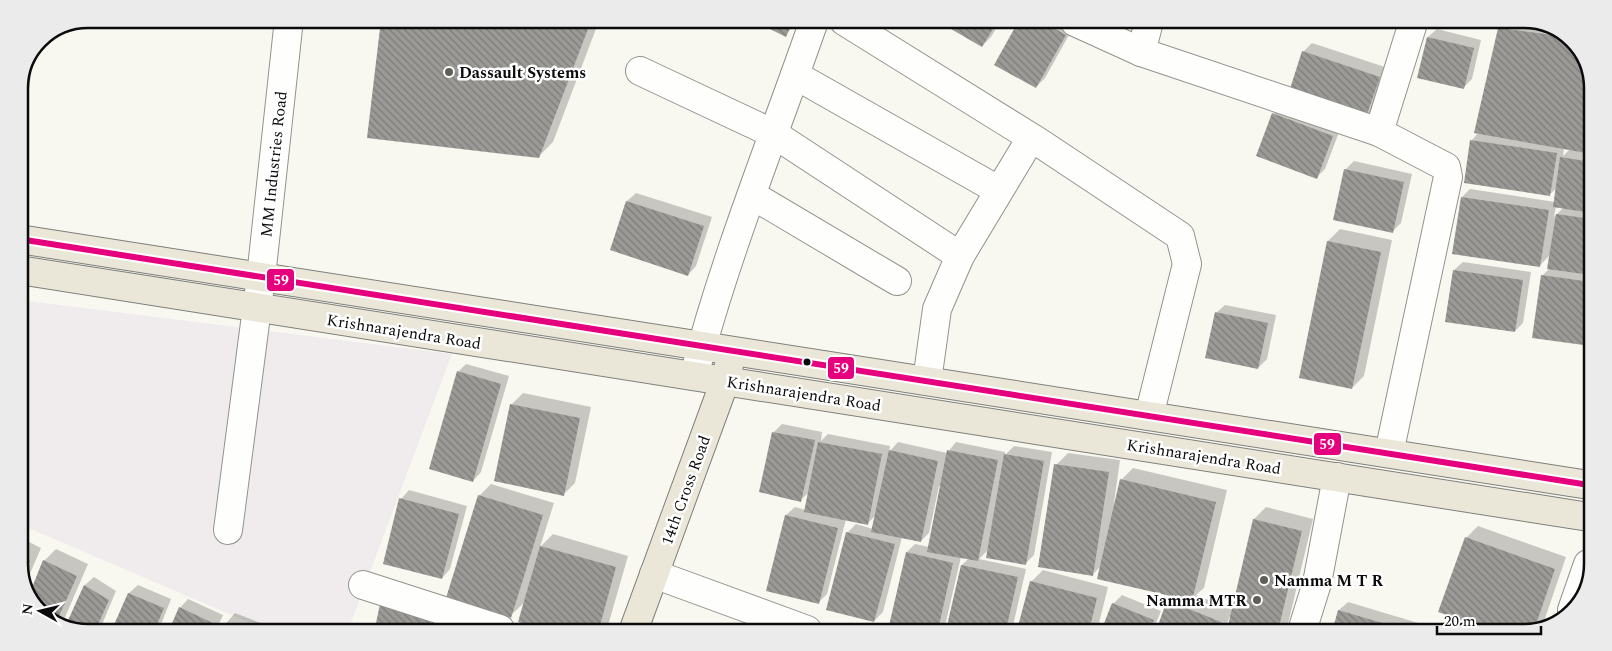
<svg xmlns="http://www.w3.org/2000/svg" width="1612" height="651" font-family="Spectral,serif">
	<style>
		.industrial { fill: #f0ebec }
		.shadow { fill: #0003; fill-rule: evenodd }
		.building { fill: url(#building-back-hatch) }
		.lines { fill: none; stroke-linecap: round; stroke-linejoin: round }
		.minor-casing { stroke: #92928e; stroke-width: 30 }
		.major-casing { stroke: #7f7f7b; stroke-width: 30 }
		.minor { stroke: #fefefd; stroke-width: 28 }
		.major { stroke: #eae7d9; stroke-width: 28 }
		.bus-1-casing { stroke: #fff; stroke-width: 10 }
		.bus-1 { stroke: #e5007d; stroke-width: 6 }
		.poi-dot { fill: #5e5e5b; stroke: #fff; stroke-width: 2 }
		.bus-dot { fill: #0b0b0b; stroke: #fff; stroke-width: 2 }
		.labels { text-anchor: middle; stroke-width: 5; stroke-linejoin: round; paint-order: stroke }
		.poi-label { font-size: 16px; font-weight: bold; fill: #0b0b0b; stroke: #fff; text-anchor: start }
		.street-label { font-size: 16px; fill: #0b0b0b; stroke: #fff }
		.rim { fill: none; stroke: #0b0b0b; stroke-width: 2.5 }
		.line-badge { stroke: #fff; stroke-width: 2 }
		.badge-label { font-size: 14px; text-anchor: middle; font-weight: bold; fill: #fff }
	</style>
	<defs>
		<pattern id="building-back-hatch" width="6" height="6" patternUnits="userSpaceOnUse" patternTransform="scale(1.25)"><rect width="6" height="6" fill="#9c9a96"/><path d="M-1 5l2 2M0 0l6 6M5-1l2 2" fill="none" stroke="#7d7c79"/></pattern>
	</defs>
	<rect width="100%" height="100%" fill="#f9f8f0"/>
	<path class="industrial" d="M19 300 452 354 349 628H262L19 524Z"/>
	<g class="shadow">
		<path d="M383 20 599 21 553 142 538 157 368 137Z"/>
		<path d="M757 21H798L785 35Z"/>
		<path d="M942 22H1000L991 37 982 46Z"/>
		<path d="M1019 22H1066L1074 26 1045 78 1036 87 996 64Z"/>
		<path d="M1504 24H1551L1579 46 1593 82 1591 345 1543 275 1549 269 1551 254 1540 265 1462 197 1470 189 1555 202 1557 188 1550 194 1465 182 1472 140 1479 132 1499 29ZM1564 148 1570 149 1563 156ZM1556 206 1564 207 1554 217Z"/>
		<path d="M1437 29 1481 40 1472 79 1463 88 1428 37Z"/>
		<path d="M1312 43 1388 68 1375 107 1366 116 1303 52Z"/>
		<path d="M35 48 25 116 19 122V83Z"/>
		<path d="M1282 105 1341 127 1325 169 1317 177 1274 114Z"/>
		<path d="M1354 161 1412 174 1401 223 1393 231 1345 170Z"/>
		<path d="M636 193 712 217 696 266 688 275 612 249 627 201Z"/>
		<path d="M1340 229 1392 240 1364 376 1352 388 1300 377 1328 241Z"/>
		<path d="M1463 262 1531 272 1523 323 1515 331 1454 270Z"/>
		<path d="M1225 305 1276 315 1267 359 1258 368 1216 313Z"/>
		<path d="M466 364 509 376 481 472 473 481 458 372Z"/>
		<path d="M523 393 591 407 575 483 563 495 511 405Z"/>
		<path d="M782 424 822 432 821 441 828 434 890 446 889 452 898 442 947 453 956 442 1005 452V455L1014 446 1052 452 1034 555 1025 564 989 549 979 559 1026 569 1012 630H948L962 565 969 558 961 557 944 630H889L907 552 915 544 929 547 941 486H939L929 533 921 541 902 537 883 612 874 621 847 533 856 524 873 529 876 515 868 523 846 519 827 594 819 602 786 515 795 507 806 510 809 492 801 500 774 432Z"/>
		<path d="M1068 453 1120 460 1114 503 1116 504 1121 480 1133 468 1227 490 1204 588 1196 595 1233 610 1254 519 1266 507 1313 519 1287 628 1283 631H1231L1230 616 1224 631H1157L1168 601 1174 596 1101 566 1093 574 1056 465Z"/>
		<path d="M491 484 554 503 540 547 553 534 628 556 607 629H546L525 602 510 616 479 496Z"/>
		<path d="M409 490 467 506 450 569 442 578 401 499Z"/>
		<path d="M1478 526 1566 557 1542 627 1525 632H1499L1440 611 1466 538Z"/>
		<path d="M19 537 41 548 25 585 19 569Z"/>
		<path d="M56 549 88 564 63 622 59 625 33 605 30 597 44 561Z"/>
		<path d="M1043 570 1108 587 1097 631 1019 630 1031 582Z"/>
		<path d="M94 577 116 591 101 627H66L85 585Z"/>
		<path d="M138 585 171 599 160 627H115L129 593Z"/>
		<path d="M1122 595 1161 611 1153 631H1102L1113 604Z"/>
		<path d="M188 599 223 615 217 628H171L180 608Z"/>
		<path d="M382 599 441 602 435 628H376Z"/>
		<path d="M1348 602 1435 628 1433 632H1333L1339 610Z"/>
		<path d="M235 613 273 628H222Z"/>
		<path d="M1448 622 1482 632H1439Z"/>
		<path d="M754 623 779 630H747Z"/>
		<path d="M702 625 717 629H698Z"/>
	</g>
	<g class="building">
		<path d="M381 20 591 21 539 158 367 138Z"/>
		<path d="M754 21H793L786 37Z"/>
		<path d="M939 22H997L982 47Z"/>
		<path d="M1018 22H1043L1066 35 1036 88 994 65Z"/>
		<path d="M1498 28 1568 37 1579 46 1593 82 1592 154 1474 133Z"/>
		<path d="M1427 37 1474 48 1464 89 1417 78Z"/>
		<path d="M1302 51 1380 77 1366 117 1289 92Z"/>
		<path d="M1272 113 1333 136 1317 179 1256 156Z"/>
		<path d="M1470 140 1557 153 1550 196 1464 183Z"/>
		<path d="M1560 157 1592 162V213L1553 207Z"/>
		<path d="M1344 169 1404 182 1393 233 1333 220Z"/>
		<path d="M1461 197 1549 210 1540 267 1452 254Z"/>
		<path d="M626 201 704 226 688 276 610 250Z"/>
		<path d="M1556 214 1592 219 1591 275 1547 269Z"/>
		<path d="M1327 241 1381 252 1352 389 1299 378Z"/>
		<path d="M1453 270 1523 280 1515 332 1445 322Z"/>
		<path d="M1541 275 1591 282V346L1532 338Z"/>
		<path d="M1215 312 1268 323 1258 369 1205 358Z"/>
		<path d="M457 371 501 384 473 482 429 469Z"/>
		<path d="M510 404 580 418 564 496 494 481Z"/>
		<path d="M772 432 815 440 801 502 759 492Z"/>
		<path d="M818 442 882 454 868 525 804 512Z"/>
		<path d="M889 450 938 461 921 542 871 532Z"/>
		<path d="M947 450 998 460 978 561 927 552Z"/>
		<path d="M1004 454 1044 461 1026 565 986 558Z"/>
		<path d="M1054 464 1109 472 1093 576 1038 567Z"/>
		<path d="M1120 479 1216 502 1192 601 1097 579Z"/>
		<path d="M478 495 543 515 511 618 446 598Z"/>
		<path d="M399 498 459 514 442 579 383 564Z"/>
		<path d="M785 515 838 528 819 604 766 591Z"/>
		<path d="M1253 519 1302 531 1278 631 1227 630Z"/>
		<path d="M846 532 895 544 874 622 826 610Z"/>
		<path d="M1465 537 1555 569 1534 630 1525 632H1495L1438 612Z"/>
		<path d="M540 546 616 567 599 629H541L518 622Z"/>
		<path d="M906 552 953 563 938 630H888Z"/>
		<path d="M19 555 30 561 22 578 19 569Z"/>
		<path d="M43 560 77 576 56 623 33 605 29 595Z"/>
		<path d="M961 565 1018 577 1006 630H946Z"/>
		<path d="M1030 581 1097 598 1089 631 1017 630Z"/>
		<path d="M84 585 109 600 97 627H65Z"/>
		<path d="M128 593 164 608 156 627H113Z"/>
		<path d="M381 599 433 610 429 628H375Z"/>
		<path d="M1167 600 1221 622 1218 631H1156Z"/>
		<path d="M1112 603 1154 620 1149 631H1101Z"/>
		<path d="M179 607 215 624 214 628H170Z"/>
		<path d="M1338 610 1410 631V632H1332Z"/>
	</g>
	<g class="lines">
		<defs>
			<g id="minor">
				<path d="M844 21 1037 141 1180 236 1187 264 1149 416"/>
				<path d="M1075 22 1141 52 1149 22"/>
				<path d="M1141 52 1379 132"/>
				<path d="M640 71 774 134 960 256"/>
				<path d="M795 75 998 190"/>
				<path d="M752 195 897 281"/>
				<path d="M694 376C725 256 773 139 814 21"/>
				<path d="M927 381 937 309 960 256 1031 138"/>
				<path d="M1389 453 1448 177 1446 167 1379 132 1413 23"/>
				<path d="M228 530 261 277 289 19"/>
				<path d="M654 574 807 630"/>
				<path d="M363 585 500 629"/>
				<path d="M1572 610 1588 564"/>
				<path d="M1302 631 1317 583 1337 477"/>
			</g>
			<g id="major">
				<path d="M19 239 1589 485"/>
				<path d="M19 270 1589 517"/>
				<path d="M634 629 725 381 729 365"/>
			</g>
		</defs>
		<use href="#minor" class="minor-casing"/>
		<use href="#major" class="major-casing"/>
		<use href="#minor" class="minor"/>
		<use href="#major" class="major"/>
		<defs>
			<path id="bus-1" d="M19 239 1589 485"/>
		</defs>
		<use href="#bus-1" class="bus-1-casing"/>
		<use href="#bus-1" class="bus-1"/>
	</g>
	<g class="poi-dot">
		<circle cx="449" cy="72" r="5"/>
		<circle cx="1264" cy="580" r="5"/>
		<circle cx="1257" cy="600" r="5"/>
	</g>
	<circle class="bus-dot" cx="807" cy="362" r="4.5"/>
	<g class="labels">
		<g class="poi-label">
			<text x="459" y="78">Dassault Systems</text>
			<text x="1274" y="586">Namma M T R</text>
			<text x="1247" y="606" text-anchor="end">Namma MTR</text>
		</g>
		<g class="street-label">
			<text transform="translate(273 164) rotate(-84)" y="6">MM Industries Road</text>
			<text transform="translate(404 331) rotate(9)" y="6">Krishnarajendra Road</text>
			<text transform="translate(804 393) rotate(9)" y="6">Krishnarajendra Road</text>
			<text transform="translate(1204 456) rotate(9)" y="6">Krishnarajendra Road</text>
			<text transform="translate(685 490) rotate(-70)" y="6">14th Cross Road</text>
		</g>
	</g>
	<path d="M0 0H1612V651H0ZM88 28H1524A60 60 0 0 1 1584 88V564A60 60 0 0 1 1524 624H88A60 60 0 0 1 28 564V88A60 60 0 0 1 88 28Z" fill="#ebebeb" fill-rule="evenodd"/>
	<path class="rim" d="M88 28H1524A60 60 0 0 1 1584 88V564A60 60 0 0 1 1524 624H88A60 60 0 0 1 28 564V88A60 60 0 0 1 88 28Z"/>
	<g class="line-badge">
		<rect x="266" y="268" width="29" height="24" rx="5" fill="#e5007d"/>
		<rect x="827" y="356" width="28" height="24" rx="5" fill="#e5007d"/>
		<rect x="1313" y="432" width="29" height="24" rx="5" fill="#e5007d"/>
	</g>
	<g class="badge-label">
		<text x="281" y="285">59</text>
		<text x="841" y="373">59</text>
		<text x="1327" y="449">59</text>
	</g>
	<g transform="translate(40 611) rotate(278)" stroke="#ffffff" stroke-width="4" paint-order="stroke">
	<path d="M0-4L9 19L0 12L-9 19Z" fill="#0b0b0b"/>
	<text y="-8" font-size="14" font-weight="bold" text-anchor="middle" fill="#0b0b0b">N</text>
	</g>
	<path d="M1437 626v8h104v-8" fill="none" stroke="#0b0b0b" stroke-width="2.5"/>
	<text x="1444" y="626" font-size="15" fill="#0b0b0b" stroke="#ffffff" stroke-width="4" paint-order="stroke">20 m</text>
</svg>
